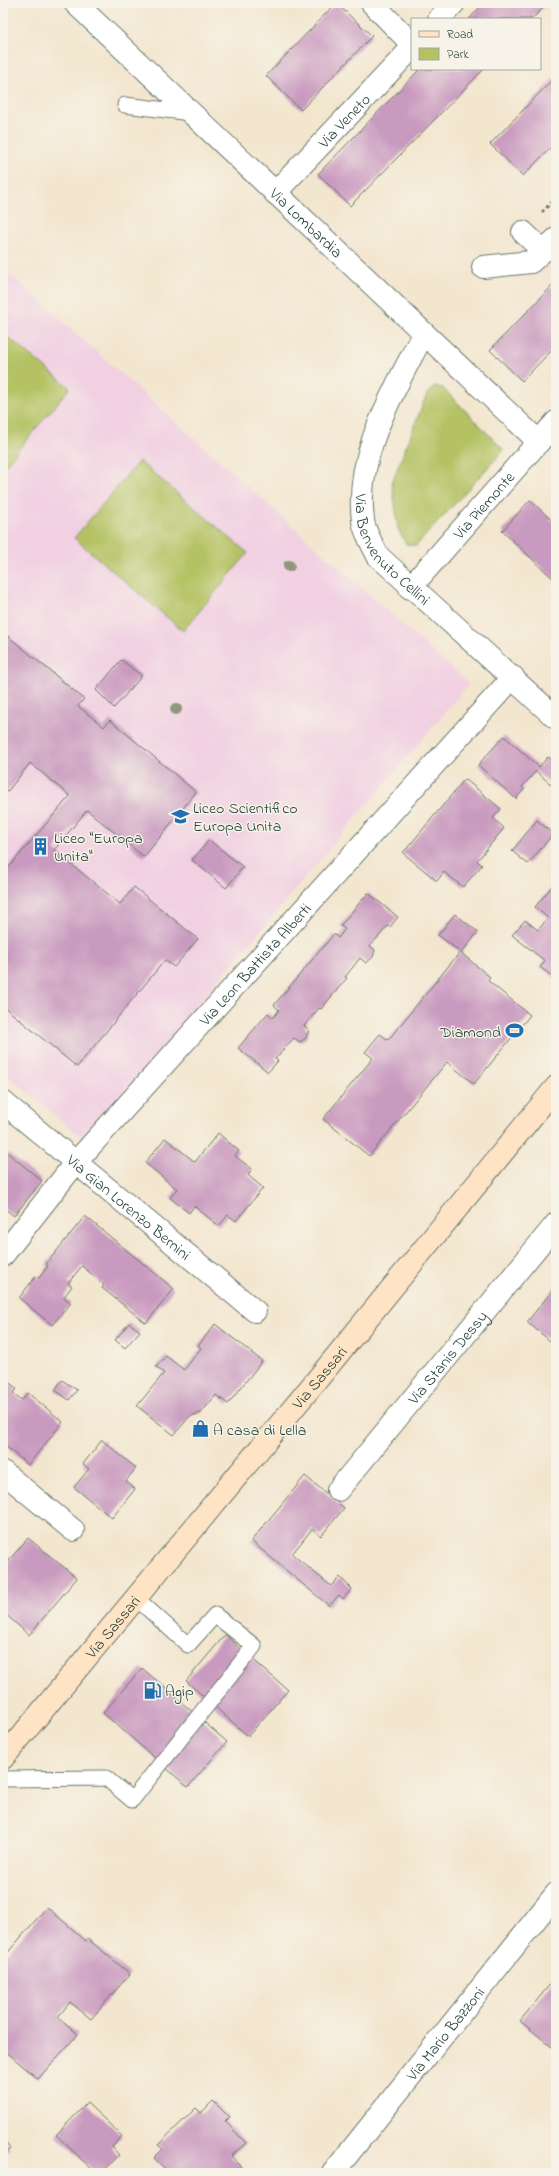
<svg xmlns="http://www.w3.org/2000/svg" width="559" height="2176" font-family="'Indie Flower',sans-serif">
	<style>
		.built { fill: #f1d0e2 }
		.green { fill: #b4c264; stroke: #6a804c }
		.building { fill: #c99abf }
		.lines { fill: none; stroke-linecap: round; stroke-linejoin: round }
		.lane-casing { stroke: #69786a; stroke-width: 17 }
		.street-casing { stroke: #69786a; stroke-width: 24 }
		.secondary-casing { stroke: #69786a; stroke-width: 24 }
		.path { stroke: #69786a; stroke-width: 2.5; stroke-dasharray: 3 3; stroke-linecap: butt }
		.lane { stroke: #fff; stroke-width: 15 }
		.street { stroke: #fff; stroke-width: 22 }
		.secondary { stroke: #fee4c5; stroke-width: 22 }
		.tree { fill: #8f987f }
		.labels { text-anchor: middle; stroke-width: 3; stroke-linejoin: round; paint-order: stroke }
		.street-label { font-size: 16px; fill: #1f3d34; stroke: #f7f3e8 }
		.poi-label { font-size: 16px; fill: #1f3d34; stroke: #f7f3e8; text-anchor: start }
	</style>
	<rect width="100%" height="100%" fill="#f7f3e8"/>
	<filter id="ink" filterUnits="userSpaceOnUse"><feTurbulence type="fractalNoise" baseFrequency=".025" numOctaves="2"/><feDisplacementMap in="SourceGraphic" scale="8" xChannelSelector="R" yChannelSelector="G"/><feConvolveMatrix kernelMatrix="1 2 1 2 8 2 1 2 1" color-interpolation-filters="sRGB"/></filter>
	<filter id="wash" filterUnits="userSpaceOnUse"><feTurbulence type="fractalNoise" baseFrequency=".012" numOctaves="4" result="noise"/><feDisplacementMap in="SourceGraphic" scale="16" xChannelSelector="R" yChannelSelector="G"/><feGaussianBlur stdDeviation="0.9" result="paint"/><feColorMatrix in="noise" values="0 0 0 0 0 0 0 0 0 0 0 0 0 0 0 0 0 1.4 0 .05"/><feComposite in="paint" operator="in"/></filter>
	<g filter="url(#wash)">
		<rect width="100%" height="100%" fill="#f3e6cf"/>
		<path class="built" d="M3 268 469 684 84 1139 3 1072Z"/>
		<g class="green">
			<path d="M3 333 70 388 3 468Z"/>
			<path d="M434 386 443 388 504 450 416 546 406 544 398 529 392 482 427 394Z"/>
			<path d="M139 461 248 553 183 631 74 538Z"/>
		</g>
		<g id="blocks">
			<g class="building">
				<path d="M336 3 372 36 301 110 266 76Z"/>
				<path d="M484 3H548L532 19H469Z"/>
				<path d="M420 69H484L350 206 318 174Z"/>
				<path d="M556 76V142L523 176 490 144Z"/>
				<path d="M556 282V346L522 381 490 350Z"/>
				<path d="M530 500 556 524V581L502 531Z"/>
				<path d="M3 632 84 699 78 706 104 727 110 720 196 792 144 857 87 810 54 850 120 904 134 887 198 939 174 967 165 960 77 1067 3 1006V874L70 796 30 763 7 792 3 788Z"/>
				<path d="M121 660 141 675V677L114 708 96 690Z"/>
				<path d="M504 736 539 767 548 757 556 764V789L536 771 522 787 524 789 516 799 478 765Z"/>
				<path d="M465 779 501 809 493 818 504 828 477 861 482 865 463 887 444 872 437 881 403 853Z"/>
				<path d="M537 820 553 834 528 864 512 851Z"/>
				<path d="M209 840 243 867 226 888 192 860Z"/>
				<path d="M553 885 556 888V979L540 967 545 961 512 935 525 920 538 930 548 918 535 907Z"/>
				<path d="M368 893 398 917 390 927 388 926 370 946 375 950 373 957 366 963 360 958 345 977 347 978 321 1009 319 1008 304 1026 309 1030 306 1038 300 1042 294 1038 275 1059 278 1061 268 1072 238 1048 268 1013 273 1018 279 1010 274 1005 334 934 338 938 345 929 340 926Z"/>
				<path d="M455 914 478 932 461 953 490 977 488 981 530 1015 474 1084 447 1062 369 1156 323 1119 373 1058 365 1052 380 1034 388 1040 460 952 438 935Z"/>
				<path d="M218 1133 239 1151 235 1156 252 1169 248 1175 263 1188 236 1221 228 1215 219 1226 194 1206 189 1213 170 1198 177 1189 145 1163 165 1138 195 1162Z"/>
				<path d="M3 1149 42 1181 14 1216 3 1207Z"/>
				<path d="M85 1216 174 1289 146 1323 102 1288 104 1285 82 1266 68 1283 72 1286 64 1297 71 1303 52 1325 19 1298 36 1276 39 1278 48 1266 46 1264Z"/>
				<path d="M556 1286V1343L555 1345 527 1322Z"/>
				<path d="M129 1323 140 1331 125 1348 115 1340Z"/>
				<path d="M215 1324 262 1361 228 1404 216 1395 201 1413 190 1416 174 1435 137 1406 164 1373 156 1367 166 1356 184 1370 201 1348 198 1346Z"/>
				<path d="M3 1377 17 1389 13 1393 22 1400 28 1393 63 1422 28 1465 3 1444Z"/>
				<path d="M62 1380 77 1390 69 1400 55 1390Z"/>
				<path d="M102 1440 136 1468 126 1481 135 1489 112 1518 74 1487 89 1469 83 1464Z"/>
				<path d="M305 1476 344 1508 321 1536 312 1529 292 1554 331 1586 340 1577 352 1589 343 1599 339 1595 329 1606 251 1541Z"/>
				<path d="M28 1538 77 1578 29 1635 3 1612V1567Z"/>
				<path d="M225 1635 288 1690 248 1736 186 1681Z"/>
				<path d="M142 1668 227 1742 188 1787 103 1713Z"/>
				<path d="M47 1907 86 1941 88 1939 130 1974 91 2019 70 2002 58 2017 78 2034 38 2079 3 2049V1958Z"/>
				<path d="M556 1977V2042L552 2047 520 2021Z"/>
				<path d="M213 2101 229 2117 225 2121 246 2143 231 2156 248 2173H169L154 2158 163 2149 158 2145 196 2108 201 2113Z"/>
				<path d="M87 2103 122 2136 112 2147 119 2155 102 2173H96L56 2135Z"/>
				<path d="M3 2139 10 2149 3 2155Z"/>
			</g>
		</g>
	</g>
	<g filter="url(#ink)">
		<use href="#blocks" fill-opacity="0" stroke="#69786a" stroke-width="1"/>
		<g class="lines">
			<defs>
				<g id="lane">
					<path d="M125 105 191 113"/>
					<path d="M3 1779 106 1778 132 1800 254 1646 215 1615 188 1645 136 1598"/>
				</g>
				<g id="street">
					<path id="s1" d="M75 3 539 442"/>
					<path d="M372 3 412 44"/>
					<path d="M439 19 454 3"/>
					<path id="s2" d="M275 193 412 48"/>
					<path d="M523 232 543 251"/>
					<path d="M483 267 531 262 556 239"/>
					<path id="s3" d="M423 334C395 390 354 454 363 520 364 532 373 545 378 556L556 718"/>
					<path id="s4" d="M410 588 556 422"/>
					<path id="s5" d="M3 1102 255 1311"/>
					<path id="s6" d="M3 1255 76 1162 513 677"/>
					<path d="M3 1472 73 1530"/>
					<path id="s7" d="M338 1490 556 1224"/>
					<path id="s8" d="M333 2173 556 1894"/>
				</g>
				<g id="secondary">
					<path id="s9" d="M3 1758 325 1370 556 1087"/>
				</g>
			</defs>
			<use href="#lane" class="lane-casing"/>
			<use href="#street" class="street-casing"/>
			<use href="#secondary" class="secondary-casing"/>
			<path class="path" d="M542 212 556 198"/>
			<use href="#lane" class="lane"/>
			<use href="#street" class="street"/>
			<use href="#secondary" class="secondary"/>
		</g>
		<g class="tree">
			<circle cx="289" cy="566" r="6"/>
			<circle cx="176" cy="709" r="6"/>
		</g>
	</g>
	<defs>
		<symbol id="school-bare" viewBox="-9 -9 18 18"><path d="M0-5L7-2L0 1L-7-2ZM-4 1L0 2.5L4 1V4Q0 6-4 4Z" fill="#1f6fb2" stroke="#f7f3e8" stroke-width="2.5" paint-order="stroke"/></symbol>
		<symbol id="building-bare" viewBox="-9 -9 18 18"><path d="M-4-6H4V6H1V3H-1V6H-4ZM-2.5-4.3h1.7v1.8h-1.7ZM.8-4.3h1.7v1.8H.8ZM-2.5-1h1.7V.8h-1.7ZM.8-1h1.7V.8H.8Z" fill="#1f6fb2" stroke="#f7f3e8" stroke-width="2.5" paint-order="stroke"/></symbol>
		<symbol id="stadium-bare" viewBox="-9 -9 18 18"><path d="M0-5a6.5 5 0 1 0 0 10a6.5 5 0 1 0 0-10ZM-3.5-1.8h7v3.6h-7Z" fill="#1f6fb2" stroke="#f7f3e8" stroke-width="2.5" paint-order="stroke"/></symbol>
		<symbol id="shop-bare" viewBox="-9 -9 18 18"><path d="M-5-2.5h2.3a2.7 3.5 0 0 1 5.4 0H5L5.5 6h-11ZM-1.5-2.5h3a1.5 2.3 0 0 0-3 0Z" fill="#1f6fb2" stroke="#f7f3e8" stroke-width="2.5" paint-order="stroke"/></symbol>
		<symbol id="fuel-bare" viewBox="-9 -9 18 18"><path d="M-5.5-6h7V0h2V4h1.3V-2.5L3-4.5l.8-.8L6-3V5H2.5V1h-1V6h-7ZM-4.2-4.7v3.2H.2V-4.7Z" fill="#1f6fb2" stroke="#f7f3e8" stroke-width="2.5" paint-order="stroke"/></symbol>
	</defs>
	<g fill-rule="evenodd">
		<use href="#school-bare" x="168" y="804" width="25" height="25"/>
		<use href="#building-bare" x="28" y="834" width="25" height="25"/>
		<use href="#stadium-bare" x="502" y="1018" width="25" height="25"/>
		<use href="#shop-bare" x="188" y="1416" width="25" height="25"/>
		<use href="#fuel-bare" x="140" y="1678" width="25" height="25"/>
	</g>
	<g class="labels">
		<g class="street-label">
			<text dy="6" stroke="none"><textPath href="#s2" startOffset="100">Via Veneto</textPath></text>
			<text dy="6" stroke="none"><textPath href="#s1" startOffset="319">Via Lombardia</textPath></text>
			<text dy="6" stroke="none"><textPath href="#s4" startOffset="111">Via Piemonte</textPath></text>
			<text dy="6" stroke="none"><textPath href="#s3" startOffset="239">Via Benvenuto Cellini</textPath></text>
			<text dy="6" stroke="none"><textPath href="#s6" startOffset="385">Via Leon Battista Alberti</textPath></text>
			<text dy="6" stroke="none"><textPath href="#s5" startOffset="164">Via Gian Lorenzo Bernini</textPath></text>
			<text dy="6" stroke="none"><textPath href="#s7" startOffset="172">Via Stanis Dessy</textPath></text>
			<text dy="6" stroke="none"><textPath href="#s9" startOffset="495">Via Sassari</textPath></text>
			<text dy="6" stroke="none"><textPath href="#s9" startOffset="171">Via Sassari</textPath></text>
			<text dy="6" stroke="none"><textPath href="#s8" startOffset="179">Via Mario Bazzoni</textPath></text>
		</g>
		<g class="poi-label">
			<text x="193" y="813">Liceo Scientifico<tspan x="193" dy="18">Europa Unita</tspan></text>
			<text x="54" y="843">Liceo "Europa<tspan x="54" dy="18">Unita"</tspan></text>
			<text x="501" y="1037" text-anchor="end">Diamond</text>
			<text x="213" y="1435">A casa di Lella</text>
			<text x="165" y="1696">Agip</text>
		</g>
	</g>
	<rect width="559" height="2176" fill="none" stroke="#f7f3e8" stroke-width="16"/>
	<rect x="411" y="18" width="130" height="52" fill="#f7f3e8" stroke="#a1aaa0"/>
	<rect x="419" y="31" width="20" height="6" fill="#fee4c5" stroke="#a1aaa0"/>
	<text x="447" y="38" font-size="12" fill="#1f3d34">Road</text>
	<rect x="419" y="48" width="20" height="12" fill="#b4c264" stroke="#a1aaa0"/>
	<text x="447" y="58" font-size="12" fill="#1f3d34">Park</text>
</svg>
